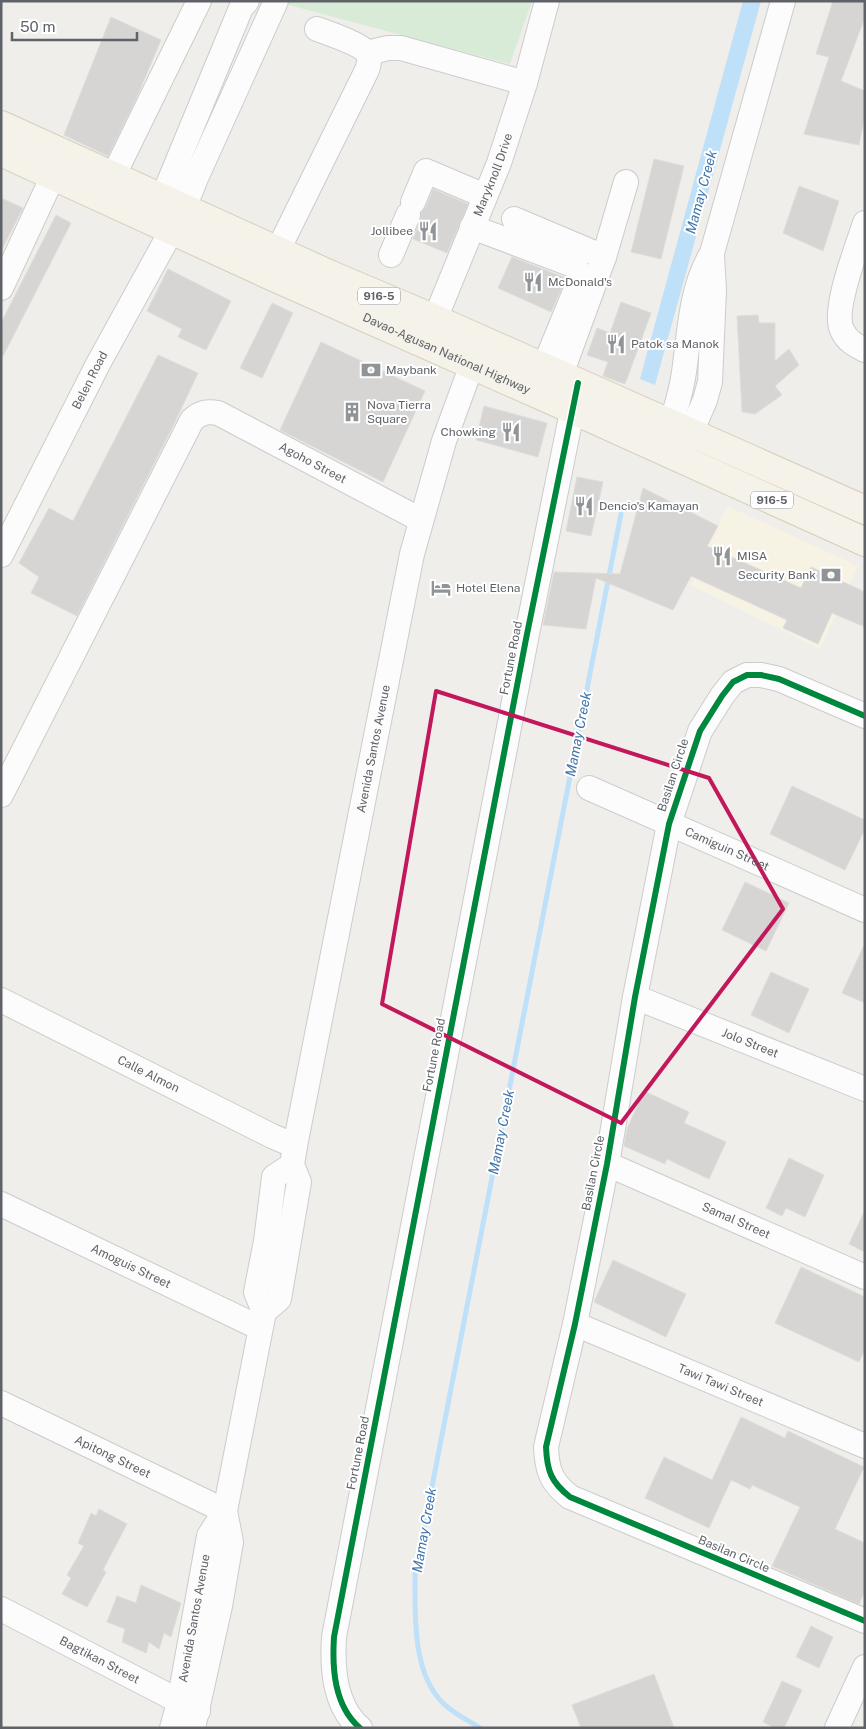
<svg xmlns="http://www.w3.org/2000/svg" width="866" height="1729" font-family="'Public Sans',sans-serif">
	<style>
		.commercial { fill: #f7f3e4 }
		.green { fill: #d8ebd6 }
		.water { fill: #bfe0f9 }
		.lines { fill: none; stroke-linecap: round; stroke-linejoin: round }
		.stream { stroke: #bfe0f9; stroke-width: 5 }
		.building { fill: #d6d5d3; stroke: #deddd9 }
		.minor-casing { stroke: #cbcccc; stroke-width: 26 }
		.major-casing { stroke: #d7ceb8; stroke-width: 30 }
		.minor { stroke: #fdfcfc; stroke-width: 24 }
		.major { stroke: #f4f2e9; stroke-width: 28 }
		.cycleway-casing { stroke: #fff; stroke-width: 9 }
		.cycleway { stroke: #00873e; stroke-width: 6 }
		.marked { fill: none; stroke: #c2185b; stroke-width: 4; stroke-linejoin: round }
		.labels { text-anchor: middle; stroke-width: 4; stroke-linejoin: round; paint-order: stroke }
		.shield { fill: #fff; stroke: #8f9295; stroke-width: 1 }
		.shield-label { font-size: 11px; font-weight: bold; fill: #5f6368 }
		.street-label { font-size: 12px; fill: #5f6368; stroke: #fff }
		.poi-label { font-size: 12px; fill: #5f6368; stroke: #fff; text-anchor: start }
		.water-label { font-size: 14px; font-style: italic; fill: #4174aa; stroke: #fff }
	</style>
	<rect width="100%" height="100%" fill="#efeeea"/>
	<path class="commercial" d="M727 506 858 566 820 649 691 585Z"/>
	<path class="green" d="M290 1H532L510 64 289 5Z"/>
	<path class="water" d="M743 1H761L655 385 640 379Z"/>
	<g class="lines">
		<path class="stream" d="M480 1728C468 1720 454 1714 444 1704 412 1674 415 1615 415 1574L621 514"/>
	</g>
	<g class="building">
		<path d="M833 1H865V17L841 81 865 91V114L859 145 804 134 829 57 816 54Z"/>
		<path d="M111 17 161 40 136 99 108 156 64 135Z"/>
		<path d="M654 159 684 166 661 259 631 252Z"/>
		<path d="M799 186 839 201 823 251 783 233Z"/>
		<path d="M433 189 468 204 447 253 413 239 421 220V213L426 207Z"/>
		<path d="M1 198 23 208 1 251Z"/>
		<path d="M56 215 71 223 1 360V323Z"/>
		<path d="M512 257 566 278 551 312 498 288Z"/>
		<path d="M168 269 231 301 206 350 178 337 182 329 147 311Z"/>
		<path d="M621 302 651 313 625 384 603 376 608 362 587 355 597 328 610 333Z"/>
		<path d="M272 303 293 313 262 378 240 368Z"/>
		<path d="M758 315 759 323H775V361L789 349 799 365 775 386 782 395 755 414 742 412 737 316Z"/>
		<path d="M321 342 425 391 383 482 280 430Z"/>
		<path d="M158 355 198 373 173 426 77 616 31 593 39 577 19 563 49 508 73 521Z"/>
		<path d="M484 406 547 423 538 457 476 440Z"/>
		<path d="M577 477 603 482 591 536 566 531Z"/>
		<path d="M643 488 718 526 707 546 801 588 811 567 865 592V627L832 613 818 644 783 628 787 620 691 576 673 610 596 578 586 629 543 625 554 572 620 574Z"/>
		<path d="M792 786 865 820V829L845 870 770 834Z"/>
		<path d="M745 882 789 903 766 951 722 930Z"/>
		<path d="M865 943V1003L842 993Z"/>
		<path d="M771 972 809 989 789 1033 751 1015Z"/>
		<path d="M644 1091 689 1112 684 1123 726 1142 709 1179 667 1159 665 1164 624 1146 627 1129Z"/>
		<path d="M789 1158 824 1175 805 1217 786 1208 782 1216 766 1208Z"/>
		<path d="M865 1210V1252L849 1244Z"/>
		<path d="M613 1260 686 1294 666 1337 594 1302Z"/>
		<path d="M801 1267 865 1297V1349L859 1362 775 1323Z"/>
		<path d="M741 1417 785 1438 788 1431 864 1467 835 1529 865 1543V1591L859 1604 772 1566 800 1507 752 1485 750 1489 731 1480 709 1528 645 1498 664 1457 712 1480Z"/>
		<path d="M99 1509 127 1524 103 1570 106 1572 87 1607 62 1594 71 1578 67 1575 84 1546 78 1543 91 1513 96 1516Z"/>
		<path d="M141 1585 181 1603 171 1637 164 1633 159 1649 149 1642 146 1653 122 1642 125 1629 107 1622 117 1596 136 1603Z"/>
		<path d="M811 1626 833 1637 819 1668 796 1657Z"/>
		<path d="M654 1674 674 1728H581L572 1705Z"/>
		<path d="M782 1681 802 1690 784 1728H775L763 1722Z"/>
	</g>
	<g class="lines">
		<defs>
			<g id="minor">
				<path d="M367 53 388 48H401L525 83"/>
				<path d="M105 193 199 1"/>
				<path d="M162 199 241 8 247 1"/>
				<path d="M413 202 426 171 485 196"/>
				<path d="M514 219 604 257"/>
				<path d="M865 223C858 245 832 310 842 330 847 341 855 345 865 350"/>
				<path d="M472 227 573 265 579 272 580 279 544 367"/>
				<path d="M278 250 367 70C369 65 370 60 368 54 363 45 328 33 317 29"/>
				<path d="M391 255 408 215"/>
				<path d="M1 288 53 176"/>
				<path id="s1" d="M428 336 499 163 525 83 547 1"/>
				<path d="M555 391 604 257 626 182"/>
				<path d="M662 450C671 424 680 399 684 372 690 331 690 290 712 253L783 1"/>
				<path d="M680 458 705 400 710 382 714 290 712 255"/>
				<path id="s2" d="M1 555 98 364 184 208 196 178 276 1"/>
				<path d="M865 716 779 679 761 675H747L733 682 722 696 700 731 669 824 635 997 607 1164 575 1324 546 1447C547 1471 551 1482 570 1497L865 1621"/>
				<path id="s3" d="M589 788 865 910"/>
				<path id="s4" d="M1 795 192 420C201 412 208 411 218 413L421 520"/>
				<path id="s5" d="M635 997 865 1089"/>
				<path id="s6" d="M1 1000 272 1136 295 1146"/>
				<path id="s7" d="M607 1164 865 1277"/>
				<path id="s8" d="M1 1204 260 1328"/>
				<path id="s9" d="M264 1312 279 1299 299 1182 292 1165 295 1146 412 554 444 441 478 348"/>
				<path id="s10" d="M575 1324 865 1446"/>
				<path id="s11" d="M1 1403 225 1511"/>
				<path id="s12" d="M1 1609 198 1711"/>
				<path id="s13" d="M172 1728 179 1703 209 1536 225 1511 264 1312 256 1292 266 1241 274 1177 292 1165"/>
				<path d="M193 1728 220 1606 231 1542 225 1511"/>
				<path d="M360 1728C334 1706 332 1668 334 1637L526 639 576 392"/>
				<path d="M837 1728 865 1667"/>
			</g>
			<g id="major">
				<path d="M1 125 331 275 435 319 865 510"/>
				<path id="s14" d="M1 152 267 274 551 400 865 542"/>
			</g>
		</defs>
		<use href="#minor" class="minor-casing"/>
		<use href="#major" class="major-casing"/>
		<use href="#minor" class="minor"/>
		<use href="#major" class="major"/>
		<defs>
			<g id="cycleway">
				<path d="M865 716 779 679 761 675H747L733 682 722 696 700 731 669 824 635 997 607 1164 575 1324 546 1447C547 1471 551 1482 570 1497L865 1621"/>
				<path d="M360 1728C334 1706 332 1668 334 1637L526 639 578 383"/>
			</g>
		</defs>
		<use href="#cycleway" class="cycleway-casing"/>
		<use href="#cycleway" class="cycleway"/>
	</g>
	<path class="marked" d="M436 691 709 778 783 909 621 1123 382 1004Z"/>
	<defs>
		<symbol id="restaurant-bare" viewBox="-9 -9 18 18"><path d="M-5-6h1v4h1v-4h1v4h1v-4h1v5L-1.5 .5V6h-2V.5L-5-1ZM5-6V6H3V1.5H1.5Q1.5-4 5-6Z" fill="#919496" stroke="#fff" stroke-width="2.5" paint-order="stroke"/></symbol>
		<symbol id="bank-bare" viewBox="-9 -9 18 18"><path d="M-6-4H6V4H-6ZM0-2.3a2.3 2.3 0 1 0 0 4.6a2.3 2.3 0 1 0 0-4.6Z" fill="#919496" stroke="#fff" stroke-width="2.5" paint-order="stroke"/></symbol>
		<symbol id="building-bare" viewBox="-9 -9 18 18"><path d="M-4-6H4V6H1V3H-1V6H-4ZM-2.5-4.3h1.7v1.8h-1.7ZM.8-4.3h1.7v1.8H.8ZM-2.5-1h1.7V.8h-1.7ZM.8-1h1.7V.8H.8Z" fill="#919496" stroke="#fff" stroke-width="2.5" paint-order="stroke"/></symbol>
		<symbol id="hotel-bare" viewBox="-9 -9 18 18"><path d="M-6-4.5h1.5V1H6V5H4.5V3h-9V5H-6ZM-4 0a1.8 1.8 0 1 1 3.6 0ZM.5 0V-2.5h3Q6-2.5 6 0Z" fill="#919496" stroke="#fff" stroke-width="2.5" paint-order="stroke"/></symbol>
	</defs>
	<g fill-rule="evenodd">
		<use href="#restaurant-bare" x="414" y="217" width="28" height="28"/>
		<use href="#restaurant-bare" x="519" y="268" width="28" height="28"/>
		<use href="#restaurant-bare" x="602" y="330" width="28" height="28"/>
		<use href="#bank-bare" x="357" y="356" width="28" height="28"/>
		<use href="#building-bare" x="338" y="398" width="28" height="28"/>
		<use href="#restaurant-bare" x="497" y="418" width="28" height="28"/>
		<use href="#restaurant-bare" x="570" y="492" width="28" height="28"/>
		<use href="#restaurant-bare" x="708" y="542" width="28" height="28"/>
		<use href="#bank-bare" x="817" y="561" width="28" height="28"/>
		<use href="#hotel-bare" x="427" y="574" width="28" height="28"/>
	</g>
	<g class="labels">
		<g class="shield">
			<rect x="358" y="287.5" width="42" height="17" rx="4"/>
			<rect x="751" y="491.5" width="42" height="17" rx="4"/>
		</g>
		<g class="shield-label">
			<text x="379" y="300">916-5</text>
			<text x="772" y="504">916-5</text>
		</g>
		<g class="street-label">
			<text dy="4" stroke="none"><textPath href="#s1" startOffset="174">Maryknoll Drive</textPath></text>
			<text dy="4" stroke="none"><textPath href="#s14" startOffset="489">Davao-Agusan National Highway</textPath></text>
			<text dy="4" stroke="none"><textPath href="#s2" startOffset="196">Belen Road</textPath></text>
			<text dy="4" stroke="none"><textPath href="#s4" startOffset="556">Agoho Street</textPath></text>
			<text transform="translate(511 658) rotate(-79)" y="4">Fortune Road</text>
			<text dy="4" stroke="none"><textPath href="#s9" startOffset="581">Avenida Santos Avenue</textPath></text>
			<text transform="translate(673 775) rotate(-72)" y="4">Basilan Circle</text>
			<text dy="4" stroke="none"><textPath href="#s3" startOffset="151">Camiguin Street</textPath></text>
			<text dy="4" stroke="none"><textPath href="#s5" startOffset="124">Jolo Street</textPath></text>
			<text transform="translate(434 1055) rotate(-79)" y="4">Fortune Road</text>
			<text dy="4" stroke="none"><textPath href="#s6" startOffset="165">Calle Almon</textPath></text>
			<text transform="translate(593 1173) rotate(-79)" y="4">Basilan Circle</text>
			<text dy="4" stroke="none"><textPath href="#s7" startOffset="141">Samal Street</textPath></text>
			<text dy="4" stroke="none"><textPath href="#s8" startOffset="144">Amoguis Street</textPath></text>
			<text dy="4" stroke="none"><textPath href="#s10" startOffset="158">Tawi Tawi Street</textPath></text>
			<text transform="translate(358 1453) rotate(-79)" y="4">Fortune Road</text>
			<text dy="4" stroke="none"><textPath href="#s11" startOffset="124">Apitong Street</textPath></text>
			<text transform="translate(734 1554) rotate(23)" y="4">Basilan Circle</text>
			<text dy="4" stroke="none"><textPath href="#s13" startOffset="112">Avenida Santos Avenue</textPath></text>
			<text dy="4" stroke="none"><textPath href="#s12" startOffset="111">Bagtikan Street</textPath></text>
		</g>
		<g class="poi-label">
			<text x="413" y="235" text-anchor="end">Jollibee</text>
			<text x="548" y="286">McDonald's</text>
			<text x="631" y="348">Patok sa Manok</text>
			<text x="386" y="374">Maybank</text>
			<text x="367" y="409">Nova Tierra<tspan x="367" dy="14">Square</tspan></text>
			<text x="496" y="436" text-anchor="end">Chowking</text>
			<text x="599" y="510">Dencio's Kamayan</text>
			<text x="737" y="560">MISA</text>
			<text x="816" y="579" text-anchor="end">Security Bank</text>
			<text x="456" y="592">Hotel Elena</text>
		</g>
		<g class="water-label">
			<text transform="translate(701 192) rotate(-75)" y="5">Mamay Creek</text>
			<text transform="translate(578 734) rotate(-79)" y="5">Mamay Creek</text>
			<text transform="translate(501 1132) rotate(-79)" y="5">Mamay Creek</text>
			<text transform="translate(424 1530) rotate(-80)" y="5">Mamay Creek</text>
		</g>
	</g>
	<rect width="866" height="1729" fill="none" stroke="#5f6368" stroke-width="5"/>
	<path d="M12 32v8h125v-8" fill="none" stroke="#5f6368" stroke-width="2.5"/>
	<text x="20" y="32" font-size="15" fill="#5f6368" stroke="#ffffff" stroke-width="4" paint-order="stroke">50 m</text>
</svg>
